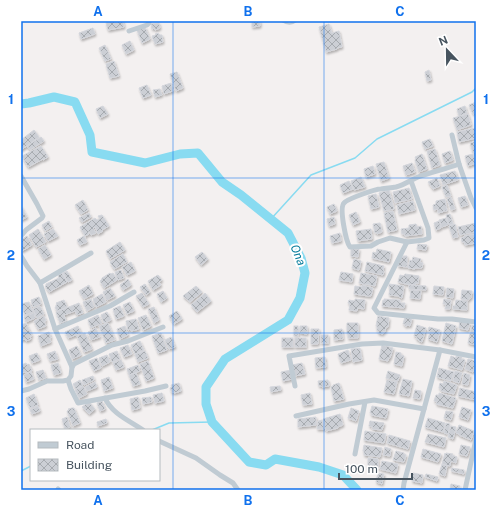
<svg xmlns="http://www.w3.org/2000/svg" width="497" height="511" font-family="'Public Sans',sans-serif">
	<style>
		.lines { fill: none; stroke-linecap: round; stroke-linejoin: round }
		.stream { stroke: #88dbf1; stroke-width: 1.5 }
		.river { stroke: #88dbf1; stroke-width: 9 }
		.building { fill: url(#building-cross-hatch); stroke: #d4d6dc; filter: url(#shadow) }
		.lane { stroke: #c0cbd3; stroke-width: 2.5 }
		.street { stroke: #c0cbd3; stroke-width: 5 }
		.grid { fill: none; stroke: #1071ed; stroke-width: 1; stroke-opacity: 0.55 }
		.labels { text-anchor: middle; stroke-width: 4; stroke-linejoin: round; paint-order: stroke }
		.water-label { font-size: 12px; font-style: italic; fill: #077c9b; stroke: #fff }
		.neatline { fill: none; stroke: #1071ed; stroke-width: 1.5 }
		.grid-label { font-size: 13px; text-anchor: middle; font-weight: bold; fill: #1071ed }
	</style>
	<defs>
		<pattern id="building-cross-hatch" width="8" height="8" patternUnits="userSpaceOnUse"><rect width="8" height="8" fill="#cccfd5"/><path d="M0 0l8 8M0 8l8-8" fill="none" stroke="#a7abb0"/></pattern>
		<filter id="shadow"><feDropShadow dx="1" dy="2" stdDeviation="1" flood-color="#0004"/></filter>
	</defs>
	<rect width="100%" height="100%" fill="#f3f0f0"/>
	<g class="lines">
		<g class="stream">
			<path d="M271 219 311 175 355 158 377 139 472 92 476 88"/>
			<path d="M152 430 169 423 212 422"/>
			<path d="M21 471 31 466"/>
		</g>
		<path class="river" d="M21 104 29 103 54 97 75 102 90 135 92 152 145 163 180 154 198 153 222 182 241 195 288 233 301 258 305 273 300 298 288 320 225 359 206 387V404L212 422 249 462 266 465 275 459 319 467 343 475 357 490"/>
	</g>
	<g class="building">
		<path d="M114 21H123L124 27 108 30 106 23Z"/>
		<path d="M252 21H260V26L252 27Z"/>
		<path d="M159 23 160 28 155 30V28L152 29 151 24Z"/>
		<path d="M329 24 332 33 339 31 342 47 337 48V49L326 52 319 27Z"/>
		<path d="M145 27 150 39 142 43 137 30Z"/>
		<path d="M93 28 95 34 81 39 79 33Z"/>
		<path d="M158 33 160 35H162L163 42 155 44 152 36 156 35 155 34Z"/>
		<path d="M130 41 134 50 126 54 122 45Z"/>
		<path d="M105 45 111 59 105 61 99 48Z"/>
		<path d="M114 61 119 76 110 78 106 64Z"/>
		<path d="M429 70 431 80 427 81 425 72Z"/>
		<path d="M177 72 183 88 176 91 170 74Z"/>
		<path d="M171 83 173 91 164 94 162 86Z"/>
		<path d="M147 85 151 95 143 98 139 88Z"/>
		<path d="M160 89 162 95 155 97 153 90Z"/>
		<path d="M476 102V112L473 114 469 105Z"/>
		<path d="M103 106 108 114 100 118 96 109Z"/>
		<path d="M465 106 467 113 459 116 457 109Z"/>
		<path d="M468 114 471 125 457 130 453 118Z"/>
		<path d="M475 128 476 138 459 142 457 132Z"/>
		<path d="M34 130 39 137 21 150V140Z"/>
		<path d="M41 137 44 141 30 150 27 146Z"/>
		<path d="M430 139 433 146 425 149 422 142Z"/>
		<path d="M476 141V152L473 153 470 143Z"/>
		<path d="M41 146 48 157 43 160V159L28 167 22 156Z"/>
		<path d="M435 149 440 165 432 168 427 151Z"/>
		<path d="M450 151 453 160 445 163 442 154Z"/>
		<path d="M422 154 427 169 419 172 415 160 416 159 415 157Z"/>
		<path d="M473 154 476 163 468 166 465 156Z"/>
		<path d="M384 162 389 178 381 181 376 164Z"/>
		<path d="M412 163 415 172 406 175 403 166Z"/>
		<path d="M373 166 375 174 366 177 364 169Z"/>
		<path d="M455 171 458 180 443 185 440 175Z"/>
		<path d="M361 177 365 187 354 190 351 181Z"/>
		<path d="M437 178 440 186 433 189 428 182Z"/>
		<path d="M349 181 353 189 343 193 340 185Z"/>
		<path d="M447 185 451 196 446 197 442 187Z"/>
		<path d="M409 188 412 199 395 203 393 192Z"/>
		<path d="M389 190 394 209 384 211 379 193Z"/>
		<path d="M376 194 379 207 371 209 368 196Z"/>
		<path d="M465 196 468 205 461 207 458 198Z"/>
		<path d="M451 197 455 209 451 210 447 199Z"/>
		<path d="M445 199 447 211H443V212L438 213V209L434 210 433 205 436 204V201Z"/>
		<path d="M83 200 88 210 81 214 75 205Z"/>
		<path d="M413 201 415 210 399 214 397 205Z"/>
		<path d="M334 204 337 211 330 214 327 207Z"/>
		<path d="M21 206 27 217 21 220Z"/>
		<path d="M393 211 397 230 388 232 384 213Z"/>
		<path d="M356 212 360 222 353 225 349 215Z"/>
		<path d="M89 213 91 217 82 222 79 218Z"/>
		<path d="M450 214 453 224 449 225 446 215Z"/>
		<path d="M102 215 109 226 102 230 103 231 98 234 95 227 93 228 96 233 91 235 89 232H88L89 234 85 236 80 227 95 218 97 220 100 219 98 216Z"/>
		<path d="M334 217 335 224 329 226 327 219Z"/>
		<path d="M446 218 448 225 442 227 439 220Z"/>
		<path d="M49 221 52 227 45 231 42 225Z"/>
		<path d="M439 221 441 228 436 230 434 223Z"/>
		<path d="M380 223 382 232 377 234V232L375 233 373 224Z"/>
		<path d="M476 223V232L460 235 458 227Z"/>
		<path d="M416 224 417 227 421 226 422 234 405 236V234H402L401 229 409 228V225Z"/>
		<path d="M455 224 458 237 453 238 449 226Z"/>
		<path d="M38 229 46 242 36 247 29 235Z"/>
		<path d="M53 229 58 236 48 241 44 234Z"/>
		<path d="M371 229 372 239 358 241 356 231Z"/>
		<path d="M340 233 341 241 332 243 330 236Z"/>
		<path d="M476 234V243L465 245 464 242H462L461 238 464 237V236Z"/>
		<path d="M27 236 32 245 22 251 21 249V241L23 240 22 239Z"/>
		<path d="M84 236 87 242 80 245 77 240Z"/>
		<path d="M120 242 125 250 110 259 106 251Z"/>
		<path d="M418 244 427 245 426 250 417 249Z"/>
		<path d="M45 245 51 255 44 259 38 249Z"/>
		<path d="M351 249H359L358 257 351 256Z"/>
		<path d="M377 249 391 252 389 262 372 258 373 252 376 253Z"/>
		<path d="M202 252 208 259 201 265 195 257Z"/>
		<path d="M123 254 127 262 114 269 110 262Z"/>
		<path d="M403 256H407V267L398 266V260L401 257H403Z"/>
		<path d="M413 257 421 259 420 262 423 263 422 268H415V269L408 268 410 260 412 261Z"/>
		<path d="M354 259 361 261 359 270 352 268Z"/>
		<path d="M131 262 135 271 127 275 122 267Z"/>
		<path d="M367 262 384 266 383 270 384 271 383 275 365 271Z"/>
		<path d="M121 270 124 278 118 280 115 272Z"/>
		<path d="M67 271 72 280 68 282 63 273Z"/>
		<path d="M341 272 353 274 352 282 339 280Z"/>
		<path d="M62 273 67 282 49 292 45 286H46V284L59 278 58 275Z"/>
		<path d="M110 273 111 274 113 273 117 280 104 288 100 281 102 279V278Z"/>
		<path d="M361 273 377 276 375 286 359 283Z"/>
		<path d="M405 274 419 276 418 284 416 283 415 285 410 284V285L398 282 400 275 404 276Z"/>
		<path d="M158 275 162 280 159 282 161 285 153 290 148 281Z"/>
		<path d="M128 279 131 285 123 290 120 285Z"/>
		<path d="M145 284 150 292 146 295 140 287Z"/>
		<path d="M389 284 404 286 402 298 399 297V296L389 295 390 287H389Z"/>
		<path d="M89 285 93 294 84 299 79 291Z"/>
		<path d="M362 285 373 288 371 296H368L354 294 355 286 362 287Z"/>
		<path d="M409 285 426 286V290L409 289Z"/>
		<path d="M196 286 202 292 190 302 183 296Z"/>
		<path d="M434 286 444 287 443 295 433 294Z"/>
		<path d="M110 288 115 296 107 300 103 292Z"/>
		<path d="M447 288 454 289 453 298 446 297Z"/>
		<path d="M411 290 421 291 420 299 410 298Z"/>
		<path d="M462 290 472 291 471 298H469V300L461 299Z"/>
		<path d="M163 291 167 298 161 302 157 294Z"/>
		<path d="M142 293 149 304 143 307 136 296Z"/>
		<path d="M205 293 211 301 197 312 191 305Z"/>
		<path d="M102 294 106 302 96 307 93 299Z"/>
		<path d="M39 297 41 304 33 307 31 300Z"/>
		<path d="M91 299 94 307 87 311 83 302Z"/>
		<path d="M355 299 365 300 364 309 358 308 357 311 349 310 350 304 348 303 349 300 355 301Z"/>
		<path d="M384 299 400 300V303H405L404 308 382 306 383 300 384 301Z"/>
		<path d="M444 299 451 300 450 309H445L446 304H443Z"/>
		<path d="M64 300 67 307 57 311 55 307H56V305L57 304 56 303Z"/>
		<path d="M456 300 467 301V310L453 309V306H455Z"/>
		<path d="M29 302 33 312 25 315 21 304Z"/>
		<path d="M130 302 134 311 127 314 123 305Z"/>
		<path d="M79 303 83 313 77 315 75 311 64 315 66 321 60 323 56 312Z"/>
		<path d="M40 306 44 314 37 318 33 309Z"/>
		<path d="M120 306 124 316 116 319 113 309Z"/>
		<path d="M154 307 159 320 154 323 148 309Z"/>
		<path d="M177 311 182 319 174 324 169 316Z"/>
		<path d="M107 312 111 320 104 323 101 315Z"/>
		<path d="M34 313 35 318 26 322 24 317Z"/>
		<path d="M98 315 102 323 91 328 88 320Z"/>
		<path d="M146 315 151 326 143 330 138 318Z"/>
		<path d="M44 316 46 321H44L46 326 38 329 34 321Z"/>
		<path d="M378 316 389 318 388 327H386L385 332 383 331V334L378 333 379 331H377V326H376Z"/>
		<path d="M405 317 412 318 410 326 407 325V326H405V324H403Z"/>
		<path d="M136 319 139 329 131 331 130 329 128 330 126 321Z"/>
		<path d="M460 320 470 323 468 330 459 328Z"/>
		<path d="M26 323 32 336H30L31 339 26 341 25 339 21 340V325Z"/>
		<path d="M108 323 115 340 106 343 99 326Z"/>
		<path d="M347 323H358V338H348V334H347Z"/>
		<path d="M446 323 456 326 452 344 442 341Z"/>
		<path d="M417 325 426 328 422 342 419 341V340L416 339 417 337 414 336Z"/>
		<path d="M472 325 476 326V345L468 343Z"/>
		<path d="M78 326 81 333 68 338 65 332Z"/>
		<path d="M125 326 128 335 120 339 117 329Z"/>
		<rect x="294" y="326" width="4" height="10"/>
		<path d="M300 326H307V334L300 333Z"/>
		<path d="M429 327 440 330 437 342 428 339 430 332 428 331Z"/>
		<path d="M96 328 100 337 91 340 88 332Z"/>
		<path d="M311 329H319L318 344H311Z"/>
		<path d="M342 329 343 339 334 340V330Z"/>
		<path d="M49 332 51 338H49L51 342 41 346 38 336Z"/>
		<path d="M85 333 92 349 84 352 77 336Z"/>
		<path d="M161 333 167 350 158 353 152 336Z"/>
		<rect x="321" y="335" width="7" height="8"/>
		<path d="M171 337 175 347 169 349 165 340Z"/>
		<rect x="282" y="338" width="11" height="9"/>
		<rect x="295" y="338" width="11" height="9"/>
		<path d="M140 341 144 350 135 354 131 345Z"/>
		<path d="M128 345 132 354 124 357 120 348Z"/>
		<path d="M382 345 393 348 390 358H389L388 361 379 359Z"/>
		<path d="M77 346 81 355 72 359 69 350Z"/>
		<path d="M360 348 362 360 353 362 351 349Z"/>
		<path d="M348 350 351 360 341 363 338 354Z"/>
		<path d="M55 351 58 359 50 361 47 354Z"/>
		<path d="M117 351 120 359 112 362 109 354Z"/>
		<path d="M145 351 148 358 138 362 135 354Z"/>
		<path d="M396 352 401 353V355L404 356 402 366 394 364Z"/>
		<path d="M37 353 40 360 32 363 29 356Z"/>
		<path d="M107 355 110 362 102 366 99 358Z"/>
		<path d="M451 356 456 358V356L462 357 461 359 465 360 462 370 448 366Z"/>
		<path d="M325 357 326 367 316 368 315 358Z"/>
		<path d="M97 358 101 368 94 371 89 361Z"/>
		<path d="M468 359 476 361 473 372 465 369Z"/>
		<path d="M121 360 124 367 116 370 113 363Z"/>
		<path d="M148 361 154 378 146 381 140 364Z"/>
		<path d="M26 363 27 365 29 364 32 371 26 373 25 372 21 373V365Z"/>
		<path d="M58 363 61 373 54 375 51 365Z"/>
		<path d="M302 363 305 374 295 376 292 365Z"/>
		<path d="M138 365 140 371 129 375 127 369Z"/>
		<path d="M439 368 454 372 451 381 437 377Z"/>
		<path d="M43 370 46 378 39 380 36 372Z"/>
		<path d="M291 370 292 379 283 381 281 372Z"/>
		<path d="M388 371 400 375 398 381 386 378Z"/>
		<path d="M455 371 462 373 459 383 453 381Z"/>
		<path d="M31 372 34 379 26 382 24 375Z"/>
		<path d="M136 373 140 384 133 386 129 375Z"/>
		<path d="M464 373 470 375 468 385 462 384Z"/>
		<path d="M93 376 94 380 84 385 82 380Z"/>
		<path d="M109 377 113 388 104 391 101 380Z"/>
		<path d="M403 379 412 381 409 396 399 394Z"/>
		<path d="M80 380 83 385 76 389 73 384Z"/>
		<path d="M328 380 329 386 322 387V386H319L318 381Z"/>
		<path d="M387 380 397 382 394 394 384 392Z"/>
		<path d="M444 381 457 385 454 394 441 391V389L439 388 440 383 443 384Z"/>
		<path d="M95 382 97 387 87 391 85 387Z"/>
		<path d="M179 383 181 391 174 393 173 392 172 393 170 388 172 387 171 385Z"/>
		<path d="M339 383 344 399 334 401 331 387 333 386V385Z"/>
		<path d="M83 386 87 394 79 398 75 390Z"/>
		<path d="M280 386 281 390 271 392 270 387Z"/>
		<path d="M460 388 476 392V400L458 396Z"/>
		<path d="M415 390 421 391 420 399 413 398Z"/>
		<path d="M162 393 164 401 155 403 153 395Z"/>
		<path d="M310 393 312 404 303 405 301 395Z"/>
		<path d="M439 393 456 398 453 408 436 404 437 402 434 401 436 395H439Z"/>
		<path d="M34 394 38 405 30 408 26 398Z"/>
		<path d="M138 397 140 408 132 410 130 399Z"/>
		<path d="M151 397 152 402 143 404 142 398Z"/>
		<path d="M102 401 105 409 100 411 97 403Z"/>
		<path d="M89 402 95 409 89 414 82 407Z"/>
		<path d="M38 406 40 411 32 414 30 410Z"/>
		<path d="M372 406 388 409 386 418 371 415 372 413H370Z"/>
		<path d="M462 407 471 410 468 420 459 417Z"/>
		<path d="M72 408H74L80 423 73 426 67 411 69 410 68 409Z"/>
		<path d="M351 408 359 411 356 421 348 418Z"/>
		<path d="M446 411 453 412 451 420 444 418Z"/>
		<path d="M340 414 343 425 338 427V428L326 431V429H325L323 419Z"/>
		<path d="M67 417 70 427 65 429 62 419Z"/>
		<path d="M316 417V425L298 427V419Z"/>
		<path d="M428 418 445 423 443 432 425 427Z"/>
		<path d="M106 419 107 423 98 426 97 422Z"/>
		<path d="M322 420 324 429H317L318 421Z"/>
		<path d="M370 421 384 423 382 430 372 429 373 427 369 426Z"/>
		<path d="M446 423 450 424 448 434 444 433Z"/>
		<path d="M459 425 474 431 471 440 459 435V434L456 433Z"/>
		<path d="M451 426 456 427 453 439 448 437Z"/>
		<path d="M365 431 386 434 384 443 364 440Z"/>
		<path d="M428 434 446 438 444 447 425 442Z"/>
		<path d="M389 435 410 441 408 449 387 443Z"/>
		<path d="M364 445 382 448 380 457 364 455V451H363Z"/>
		<path d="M461 445 470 447 467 456 459 454Z"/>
		<path d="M385 447 391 449 390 456 383 455Z"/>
		<path d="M423 449 441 454 438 462 421 457Z"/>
		<path d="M396 451 404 453V454L406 455 404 462 393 460Z"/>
		<path d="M445 453 446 454V453L453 454 452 455 457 457 456 463 451 461 450 466 442 464Z"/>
		<path d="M368 458 378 459V469L368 468Z"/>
		<path d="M382 461 398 464 396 473 380 469Z"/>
		<path d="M442 464 447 466 445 476 439 474Z"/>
		<path d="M452 468 464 470V474L451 471Z"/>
		<path d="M378 473 384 474 382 484 376 482Z"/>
		<path d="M413 473 423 475 422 483 412 481Z"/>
		<path d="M426 474 438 477 437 481 425 477Z"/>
		<path d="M451 484 460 486 459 490H450Z"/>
	</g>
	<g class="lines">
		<path class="lane" d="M282 21C287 24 291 25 296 21"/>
		<g class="street">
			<path d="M129 31 147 25 149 23V21"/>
			<path d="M452 135 459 164 471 198 476 208"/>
			<path d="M21 176 37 204 43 216 42 218 26 230 21 236"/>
			<path d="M411 181 428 228 429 238 424 240 407 242 390 238 378 242 371 246 350 247C346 242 339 208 344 203 347 199 375 189 381 189 386 188 391 188 396 187 404 185 411 180 418 177 432 172 446 169 459 164"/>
			<path d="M407 242 374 308 378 313 438 319H452L476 322"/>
			<path d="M21 256 27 266 40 283 55 329 72 367"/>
			<path d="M40 283 91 253"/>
			<path d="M55 329 110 306 134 292"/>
			<path d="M68 380 71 389 78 403 145 391 166 386"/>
			<path d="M295 386 289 356 362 344 383 343 440 350 476 357"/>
			<path d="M21 391 29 389 47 381H63L68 380 71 376 72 367 74 364 112 345 128 341 163 327"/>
			<path d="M105 398C112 414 130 421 143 430"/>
			<path d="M296 416 349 404 374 400 424 409"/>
			<path d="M159 441 196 458 220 475 233 483 238 490"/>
			<path d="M355 454 365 402"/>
			<path d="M58 489 59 490"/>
			<path d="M403 490 404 483 440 350"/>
			<path d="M465 490 476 439"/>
		</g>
	</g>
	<path class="grid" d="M173 21V490M324 21V490M21 178H476M21 333H476"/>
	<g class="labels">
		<g class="water-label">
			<text transform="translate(298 255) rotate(68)" y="4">Ona</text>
		</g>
	</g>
	<rect width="497" height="511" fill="none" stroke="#ffffff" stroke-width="44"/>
	<rect x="30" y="429" width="130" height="52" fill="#ffffff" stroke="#b5bbbf"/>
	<rect x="38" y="442" width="20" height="6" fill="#c0cbd3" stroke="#b5bbbf"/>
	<text x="66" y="449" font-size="12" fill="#47545f">Road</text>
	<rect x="38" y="459" width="20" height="12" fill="url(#building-cross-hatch)" stroke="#b5bbbf"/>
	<text x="66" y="469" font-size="12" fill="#47545f">Building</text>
	<g transform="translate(447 50) rotate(338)" stroke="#ffffff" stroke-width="3" paint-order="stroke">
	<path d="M0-3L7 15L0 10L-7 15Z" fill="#47545f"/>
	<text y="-6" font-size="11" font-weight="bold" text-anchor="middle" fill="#47545f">N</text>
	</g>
	<path d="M339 473v6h73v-6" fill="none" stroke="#47545f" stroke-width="2"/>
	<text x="345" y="473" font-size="12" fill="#47545f" stroke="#ffffff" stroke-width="3" paint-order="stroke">100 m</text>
	<rect x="22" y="22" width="453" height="467" class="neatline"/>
	<g class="grid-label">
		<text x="98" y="16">A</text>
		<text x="248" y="16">B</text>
		<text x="400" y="16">C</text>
		<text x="11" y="104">1</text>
		<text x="486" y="104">1</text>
		<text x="11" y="260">2</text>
		<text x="486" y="260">2</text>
		<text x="11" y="416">3</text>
		<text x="486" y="416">3</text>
		<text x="98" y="505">A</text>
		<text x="248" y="505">B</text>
		<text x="400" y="505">C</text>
	</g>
</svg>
